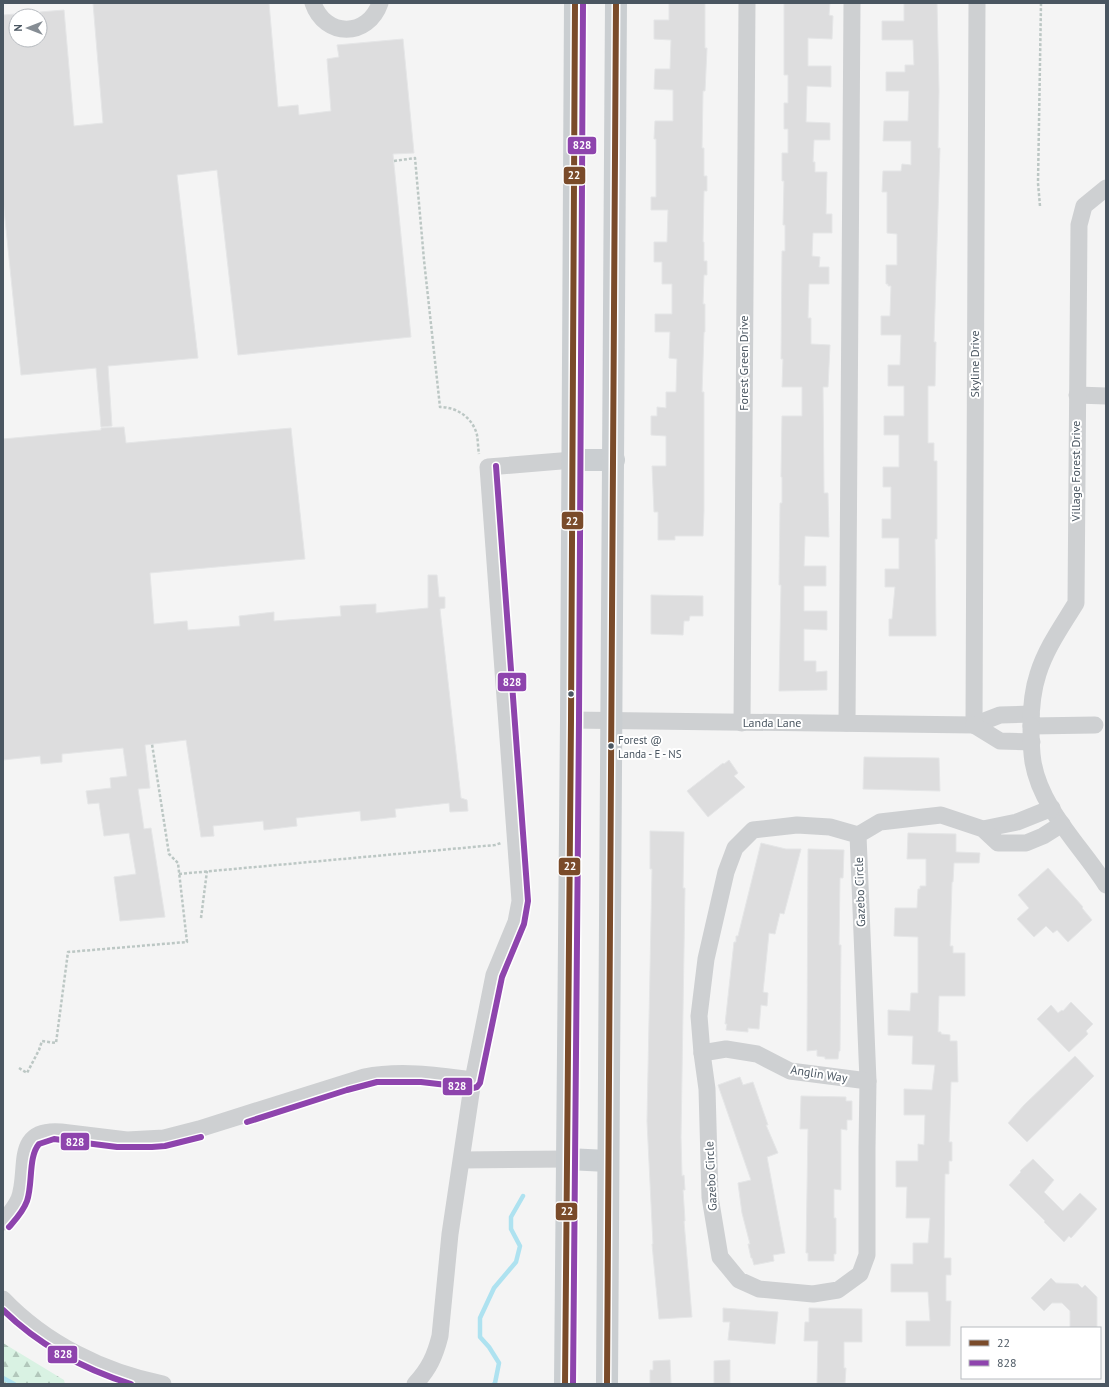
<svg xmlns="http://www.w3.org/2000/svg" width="1109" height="1387" font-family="'PT Sans',sans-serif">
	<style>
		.forest { fill: url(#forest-firs) }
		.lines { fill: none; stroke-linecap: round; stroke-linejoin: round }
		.stream { stroke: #aee2f0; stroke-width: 4.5 }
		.building { fill: #ddddde; stroke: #e5e6e7 }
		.path { stroke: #bcc7c4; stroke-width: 2.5; stroke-dasharray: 3 2; stroke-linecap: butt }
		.minor { stroke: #ced0d2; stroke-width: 17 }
		.major { stroke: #caced1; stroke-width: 22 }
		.bus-1-casing { stroke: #fff; stroke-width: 9 }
		.bus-2-casing { stroke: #fff; stroke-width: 9 }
		.bus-1 { stroke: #7a4b2a; stroke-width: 6 }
		.bus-2 { stroke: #8e44ad; stroke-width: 6 }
		.bus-dot { fill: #4a5661; stroke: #fff; stroke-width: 1.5 }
		.labels { text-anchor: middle; stroke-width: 4; stroke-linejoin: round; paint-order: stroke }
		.bus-label { font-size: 11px; fill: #4a5661; stroke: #fff; text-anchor: start }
		.street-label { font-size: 12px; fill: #4a5661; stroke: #fff }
		.line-badge { stroke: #fff; stroke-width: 1.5 }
		.badge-label { font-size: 11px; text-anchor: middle; font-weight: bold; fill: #fff }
	</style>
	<defs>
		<pattern id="forest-firs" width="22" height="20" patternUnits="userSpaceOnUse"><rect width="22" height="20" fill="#d9f2e3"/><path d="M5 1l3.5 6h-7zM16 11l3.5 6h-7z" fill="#b2c7bb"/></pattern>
	</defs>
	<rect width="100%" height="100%" fill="#f4f4f4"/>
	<path class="forest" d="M3 1343 64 1380 65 1384H3Z"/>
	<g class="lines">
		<g class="stream">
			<path d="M3 1378 14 1384"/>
			<path d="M494 1384 495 1383 499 1363 489 1347 480 1337V1318L494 1288 516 1262 520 1246 511 1229V1217L523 1196"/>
		</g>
	</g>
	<g class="building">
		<path d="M93 3H269L278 107 298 105 299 115 331 111 327 59 339 57 337 45 403 39 414 153 393 154 411 337 238 355 217 170 177 175 198 358 108 366 112 426 101 427 96 368 21 375 3 200V15L16 14V40H40V12L64 10 74 126 103 123Z"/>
		<path d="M669 3H705V48H707L705 91H703L702 148H704V176H707V191H704L703 242H704V261H707V275H704L703 304H705V332H704L702 392H704V510L703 536H675V540H658V512H654L652 466H666V436L651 435V416H657V407L666 408V392H676L677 359 669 358 670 332H655V314H672V284H662V262H654V242H667L668 210H651V197H656V139H654L655 121H673V90L654 89 655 69H670L671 40 654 39V20H669Z"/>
		<path d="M784 3H830L829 15 833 16 832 39 808 38V66H831V87L807 86 806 122 830 123V140H814L813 162H815V172H827L826 214H832V233H813L812 256 820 257 819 267H829V284H809L808 318H811V344L830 345 828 387H823L824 493H828L829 537 805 536 804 566H826V586H804V611H827V630L804 629V661H816V672L827 671V690L779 691 781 585H779L780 503H782V477H781L782 416H802V387H782L783 359H781L782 251H785V225H783L784 181H782V153H788V129H784V103H788V75H784Z"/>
		<path d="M904 3H937L939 91 938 148H940L934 342H936L935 386H928V443H934V461H937V539H935L936 636H889V619H892L895 587H885V569H899V538H882V519H891V487H883V467H899V435H884V416H904V386H888V365H900L901 335H881V316H890L891 286H888V284H886V265H897V234L887 233V192H882L883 171H901L902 164 911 165V141H883L884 121H908L909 91H886V72H905V65H914L913 40H882V21H904Z"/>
		<path d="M124 427 126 443 291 428 305 559 150 573 154 624 187 621 188 630 240 626 239 616 274 612V621L341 616 340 606 376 604V613L428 608V575H437L439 597H445V608L440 609 461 798 467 800 468 811 450 812 449 803 395 809 396 817 361 821 360 811 296 818 297 826 264 830 263 821 213 826 214 836 201 837 186 740 145 745 150 788 138 789 144 829 151 828 165 917 120 921 114 877 136 874 129 833 104 836 99 803 88 804 86 791 111 788 110 778 127 776 123 748 62 754V762L41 764 40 756 3 760V439L101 430V428Z"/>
		<path d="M651 595 703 596V616H690L689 621H684L683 635 651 634Z"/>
		<path d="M864 757 939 758 940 791 863 789Z"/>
		<path d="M729 760 738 773 734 776 745 787 708 817 687 791 723 763 724 764Z"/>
		<path d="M650 831 684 832 683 888H685L681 1138 682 1176 684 1175 685 1190H683L685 1221H684L692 1317 659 1319 652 1244H653L647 1121 652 869H650Z"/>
		<path d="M908 833 956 834V852L980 853 979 863H954L953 882H952L950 946H953V953H965V996H939L938 1032H941V1034L950 1035V1041H957L958 1082H951L949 1142H952V1161H949V1174H945L944 1258H951V1275H946V1301H951L950 1346H906V1321H930L928 1292H891V1264H913V1243H928L930 1218H906L907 1187H896V1161H918V1144L924 1145 925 1115H904V1089L932 1090 935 1065 912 1064 913 1036 888 1035V1010L910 1011 911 993H918V937L894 936 895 908H917L918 889H920V886H926V859H907Z"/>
		<path d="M761 843 786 849H801L784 914 780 913 775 934 769 933 763 992 768 993 767 1006 761 1005 759 1029 748 1028V1032L726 1030 727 1024H725L734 942H736V936H738Z"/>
		<path d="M808 849 844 850 843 878H840L839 945H841L840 1051H839L838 1059H825V1057L817 1056V1050L807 1051Z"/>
		<path d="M1048 868 1083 907 1082 908 1092 920 1068 942 1057 930 1053 933 1046 926 1034 937 1017 919 1029 908 1018 895Z"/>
		<path d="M1071 1002 1093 1024 1086 1031 1088 1034 1069 1052 1037 1019 1051 1005 1058 1013 1062 1010 1063 1011Z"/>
		<path d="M1075 1056 1094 1076 1027 1142 1008 1123 1024 1105Z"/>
		<path d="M740 1077 743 1085 753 1082 768 1125H766L778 1153 767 1157 785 1253 773 1255 774 1261 754 1265 752 1258H751L748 1244H750L742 1213 738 1183 751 1180 718 1085Z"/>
		<path d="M801 1096 846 1097V1101H852V1120H847V1130L841 1129V1190L834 1189V1218H836V1254H834V1261H808V1253H806L808 1129H800Z"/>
		<path d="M1033 1159 1054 1180 1044 1192 1063 1211 1080 1193 1097 1209 1071 1238 1069 1236 1064 1242 1044 1222 1045 1221 1009 1185 1021 1172 1020 1171Z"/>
		<path d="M1051 1278 1056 1283 1078 1284 1082 1288 1085 1285 1097 1297V1328H1070V1311L1062 1303H1052L1044 1311 1031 1298Z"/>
		<path d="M723 1308 778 1312 775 1344 728 1340 730 1322H723Z"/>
		<path d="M809 1308 862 1309V1342H844V1368H846L845 1383 817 1384 818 1341H804L805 1322H809Z"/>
		<path d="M670 1360 671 1384H650V1370H653V1361Z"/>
		<path d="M730 1360V1384H714V1361Z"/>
	</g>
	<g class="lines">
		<g class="path">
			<path d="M394 161 415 158 424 260 440 407C457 407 473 418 477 435 478 441 478 448 479 454"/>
			<path d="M1040 206 1038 183 1041 3"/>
			<path d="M179 874 495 845 501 843"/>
			<path d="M201 918 207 871"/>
			<path d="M19 1068 27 1073 39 1050 42 1041 56 1043 68 952 187 942 178 863 169 854 152 744"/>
		</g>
		<g class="minor">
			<path d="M313 3C325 38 368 38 380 3"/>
			<path d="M1077 395 1106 396"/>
			<path d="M571 720 974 725 1000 715 1031 714"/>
			<path d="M742 723 747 3"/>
			<path d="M847 723 852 3"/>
			<path d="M974 725 977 3"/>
			<path d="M974 725 1000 741 1032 742"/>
			<path d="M1095 725 1031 726C1031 710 1033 689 1038 674 1046 648 1062 626 1076 603L1079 225 1084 206 1106 188"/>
			<path d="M1031 726C1031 738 1031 750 1033 762 1041 809 1082 847 1106 885"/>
			<path d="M983 829 1017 822 1052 808"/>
			<path d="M858 835 868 1081 867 1148V1255L860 1274 838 1290 813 1294 759 1289 739 1280 720 1257 710 1197 707 1089 702 1053 699 1016 706 959 726 872 735 848 753 830 797 825 830 827 858 835 880 822 941 815 983 829 998 843H1026L1043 836 1062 824"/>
			<path d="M702 1053 726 1049 757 1054 790 1071 868 1081"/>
			<path d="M462 1160 567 1159"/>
			<path d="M3 1222C9 1215 15 1208 19 1199 30 1170 12 1128 61 1132L127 1140 164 1138 199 1129 364 1077C400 1070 436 1075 473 1080"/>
			<path d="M3 1299C45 1343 103 1372 163 1384"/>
			<path d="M415 1384C429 1369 435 1356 440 1336L450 1234 473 1080 494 975 516 922 520 901 488 467 573 460"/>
		</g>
		<g class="major">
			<path d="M573 460H614"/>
			<path d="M567 1159 608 1161"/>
			<path d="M565 1384 571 720 575 3"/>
			<path d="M607 1384 616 3"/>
		</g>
		<defs>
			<g id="bus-1">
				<path d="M565 1384 571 720 575 3"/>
				<path d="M607 1384 616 3"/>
			</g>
			<g id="bus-2">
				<path d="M247 1122 347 1090 377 1082H421L473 1088 477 1087 480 1083 502 977 524 924 528 901 496 466"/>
				<path d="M9 1227C16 1219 23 1212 27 1201 33 1184 28 1157 39 1144L54 1139 117 1147H152L165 1146 201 1137"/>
				<path d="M3 1310C39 1345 83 1369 131 1384"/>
				<path d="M573 1384 579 720 583 3"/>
			</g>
		</defs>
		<use href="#bus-1" class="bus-1-casing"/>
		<use href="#bus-2" class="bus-2-casing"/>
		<use href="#bus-1" class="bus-1"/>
		<use href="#bus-2" class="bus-2"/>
	</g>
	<g class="bus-dot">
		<circle cx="571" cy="694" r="3.5"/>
		<circle cx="611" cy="746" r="3.5"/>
	</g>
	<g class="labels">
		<g class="bus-label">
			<text x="618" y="744">Forest @<tspan x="618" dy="14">Landa - E - NS</tspan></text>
		</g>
		<g class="street-label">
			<text transform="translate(744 363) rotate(-90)" y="4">Forest Green Drive</text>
			<text transform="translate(975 364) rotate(-90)" y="4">Skyline Drive</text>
			<text transform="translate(1076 471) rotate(-90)" y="4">Village Forest Drive</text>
			<text x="772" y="727">Landa Lane</text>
			<text transform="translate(860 892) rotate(-92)" y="4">Gazebo Circle</text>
			<text transform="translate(819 1074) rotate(9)" y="4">Anglin Way</text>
			<text transform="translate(711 1176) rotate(-93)" y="4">Gazebo Circle</text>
		</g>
	</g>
	<g class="line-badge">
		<rect x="567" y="136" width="30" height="19" rx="4" fill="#8e44ad"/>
		<rect x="563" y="166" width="23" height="19" rx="4" fill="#7a4b2a"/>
		<rect x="561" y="511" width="23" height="19" rx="4" fill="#7a4b2a"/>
		<rect x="497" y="672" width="30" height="20" rx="4" fill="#8e44ad"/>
		<rect x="558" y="857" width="23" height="19" rx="4" fill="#7a4b2a"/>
		<rect x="442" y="1077" width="31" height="19" rx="4" fill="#8e44ad"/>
		<rect x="60" y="1132" width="30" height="19" rx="4" fill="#8e44ad"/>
		<rect x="555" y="1202" width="23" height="19" rx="4" fill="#7a4b2a"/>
		<rect x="47" y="1345" width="31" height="19" rx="4" fill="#8e44ad"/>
	</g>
	<g class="badge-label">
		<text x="582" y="149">828</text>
		<text x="574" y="179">22</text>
		<text x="572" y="525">22</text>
		<text x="512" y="686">828</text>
		<text x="570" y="870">22</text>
		<text x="457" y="1090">828</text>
		<text x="75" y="1146">828</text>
		<text x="567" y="1215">22</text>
		<text x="63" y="1358">828</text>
	</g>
	<rect width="1109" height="1387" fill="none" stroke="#4a5661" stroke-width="8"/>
	<rect x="961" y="1327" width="140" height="52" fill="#ffffff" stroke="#b7bbc0"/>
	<rect x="969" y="1340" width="20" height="6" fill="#7a4b2a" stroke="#b7bbc0"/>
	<text x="997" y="1347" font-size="12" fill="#4a5661">22</text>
	<rect x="969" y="1360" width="20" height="6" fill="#8e44ad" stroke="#b7bbc0"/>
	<text x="997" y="1367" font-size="12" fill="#4a5661">828</text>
	<g transform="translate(28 28) rotate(270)"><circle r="19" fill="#ffffff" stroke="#b7bbc0"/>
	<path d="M0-3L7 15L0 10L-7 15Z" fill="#868d94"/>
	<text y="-6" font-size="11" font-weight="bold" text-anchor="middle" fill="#4a5661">N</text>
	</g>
</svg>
